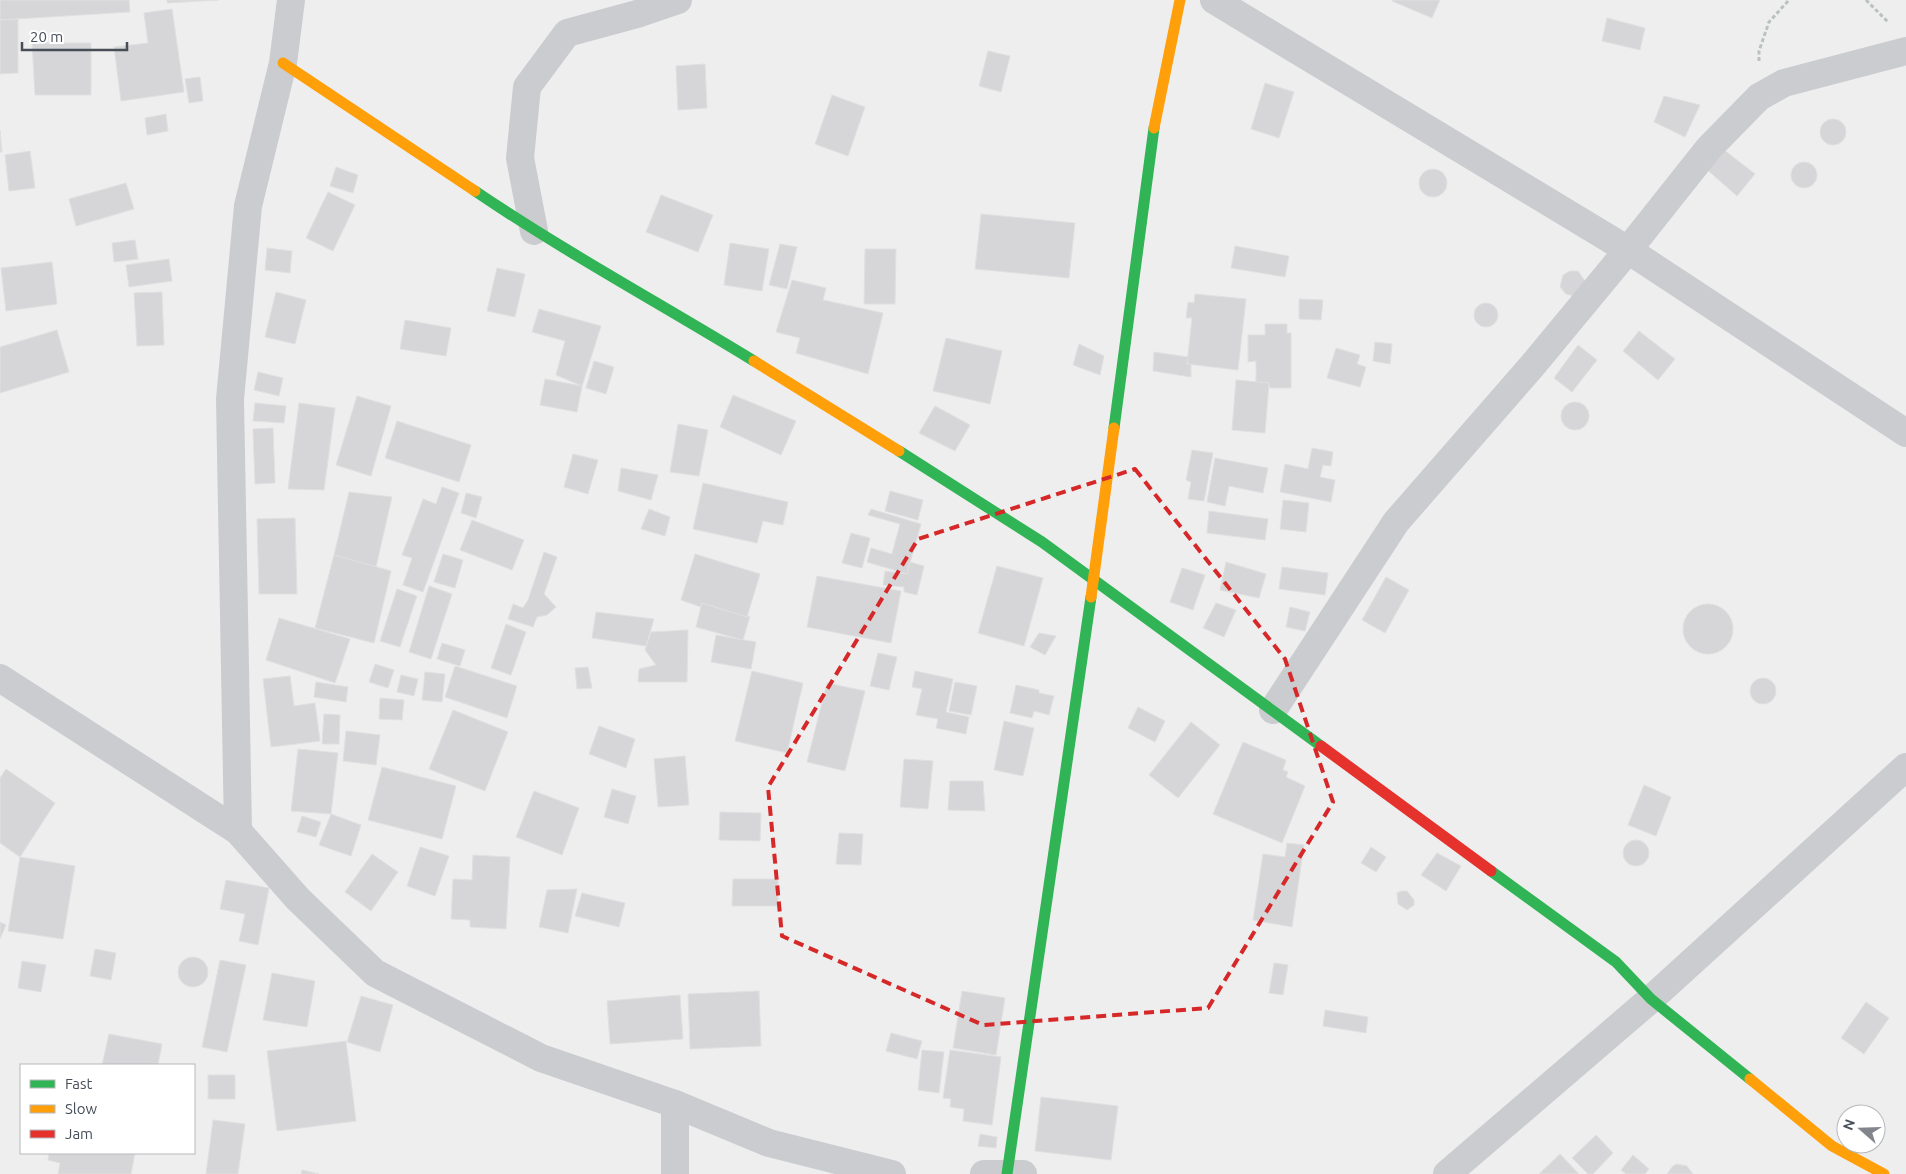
<svg xmlns="http://www.w3.org/2000/svg" width="1906" height="1174" font-family="Ubuntu,sans-serif">
	<style>
		.building { fill: #d6d6d8; stroke: #e0e0e1 }
		.lines { fill: none; stroke-linecap: round; stroke-linejoin: round }
		.path { stroke: #b9c2c0; stroke-width: 3; stroke-dasharray: 4 2.5; stroke-linecap: butt }
		.street { stroke: #cacccf; stroke-width: 28 }
		.fast { stroke: #30b455; stroke-width: 11 }
		.slow { stroke: #ff9f0a; stroke-width: 11 }
		.jam { stroke: #e5322d; stroke-width: 11 }
		.marked { fill: none; stroke: #d62828; stroke-width: 4; stroke-dasharray: 10 6; stroke-linejoin: round }
	</style>
	<rect width="100%" height="100%" fill="#efeeee"/>
	<g class="building">
		<path d="M0 0H129L130 12 0 20Z"/>
		<path d="M167 0H219L167 3Z"/>
		<path d="M1393 0H1440L1432 18 1392 1Z"/>
		<path d="M172 9 184 92 121 101 114 47 148 43 144 13Z"/>
		<path d="M1607 18 1645 28 1640 50 1602 41Z"/>
		<path d="M18 19V73L0 74V20Z"/>
		<path d="M32 43H91V95H35Z"/>
		<path d="M988 51 1010 56 1001 92 979 86Z"/>
		<path d="M705 64 707 108 678 110 676 66Z"/>
		<path d="M200 77 203 101 189 103 185 79Z"/>
		<path d="M1265 83 1294 92 1279 138 1251 129Z"/>
		<path d="M832 95 865 107 848 156 815 144Z"/>
		<path d="M1664 96 1700 105 1685 137 1654 122Z"/>
		<path d="M166 114 168 131 147 135 145 118Z"/>
		<circle cx="1833" cy="132" r="13"/>
		<path d="M0 130 2 152H0Z"/>
		<path d="M1719 146 1755 174 1737 196 1704 167Z"/>
		<path d="M30 151 35 188 9 191 5 155Z"/>
		<circle cx="1804" cy="175" r="13"/>
		<path d="M336 167 358 175 353 193 330 186Z"/>
		<circle cx="1433" cy="183" r="14"/>
		<path d="M126 183 134 209 76 226 69 199Z"/>
		<path d="M328 192 355 205 333 251 306 238Z"/>
		<path d="M661 195 713 215 698 252 646 232Z"/>
		<path d="M981 214 1075 223 1069 278 975 269Z"/>
		<path d="M135 240 138 259 114 262 112 243Z"/>
		<path d="M730 243 769 249 762 291 724 285Z"/>
		<path d="M780 244 797 247 787 289 769 285Z"/>
		<path d="M1235 246 1289 256 1285 277 1231 268Z"/>
		<path d="M267 248 292 251 290 273 265 270Z"/>
		<path d="M865 249H896L895 304H864Z"/>
		<path d="M169 259 172 281 129 287 126 265Z"/>
		<path d="M52 262 57 304 6 311 1 268Z"/>
		<path d="M497 268 525 274 515 317 487 311Z"/>
		<path d="M1570 271H1578L1585 281 1574 296 1566 294 1560 287 1563 275Z"/>
		<path d="M792 280 826 288 823 300 883 313 868 374 796 353 800 338 776 332Z"/>
		<path d="M162 292 164 345 137 346 134 293Z"/>
		<path d="M276 292 306 300 295 344 265 337Z"/>
		<path d="M1195 294 1246 299 1238 370 1187 364 1192 318H1186L1188 302 1194 303Z"/>
		<path d="M1299 299 1323 300 1321 320 1299 319Z"/>
		<circle cx="1486" cy="315" r="12"/>
		<path d="M539 309 601 326 582 386 556 375 565 341 532 332Z"/>
		<path d="M405 320 451 328 446 356 400 349Z"/>
		<path d="M1265 324H1287V333H1291V388H1269V383H1256V361L1248 362V335H1265Z"/>
		<path d="M57 330 69 372 0 393V347Z"/>
		<path d="M1639 331 1675 359 1658 380 1623 351Z"/>
		<path d="M946 338 1002 351 990 404 933 391Z"/>
		<path d="M1375 342 1392 344 1390 364 1373 361Z"/>
		<path d="M1079 344 1104 356 1100 375 1073 365Z"/>
		<path d="M1578 345 1597 360 1572 392 1554 378Z"/>
		<path d="M1336 348 1360 355 1357 364 1366 367 1360 387 1327 378Z"/>
		<path d="M1154 352 1188 357 1187 364H1191V377L1153 371Z"/>
		<path d="M594 361 614 367 606 394 586 388Z"/>
		<path d="M258 372 283 378 279 396 254 390Z"/>
		<path d="M545 379 582 386 577 412 540 405Z"/>
		<path d="M1236 380 1269 383 1265 433 1232 430Z"/>
		<path d="M733 395 796 421 781 455 720 427Z"/>
		<path d="M357 396 391 406 371 476 336 465Z"/>
		<circle cx="1575" cy="416" r="14"/>
		<path d="M255 403 286 406 284 423 253 421Z"/>
		<path d="M299 403 335 408 324 490 288 489Z"/>
		<path d="M935 406 970 425 955 451 919 433Z"/>
		<path d="M397 421 471 445 459 482 385 458Z"/>
		<path d="M678 424 708 430 699 476 670 472Z"/>
		<path d="M273 428 275 483 255 484 253 429Z"/>
		<path d="M1312 448 1333 452 1331 466 1323 465 1320 477 1335 480 1331 502 1280 492 1285 464 1308 469Z"/>
		<path d="M1192 450 1213 453 1204 501 1188 499 1191 482 1186 480Z"/>
		<path d="M573 454 598 460 588 494 564 487Z"/>
		<path d="M1215 458 1268 468 1263 493 1229 486 1225 506 1207 502Z"/>
		<path d="M621 468 658 475 651 500 618 491Z"/>
		<path d="M703 483 788 502 783 525 763 521 757 543 693 529Z"/>
		<path d="M442 487 459 493 423 592 403 585 412 558 402 555 423 499 436 504Z"/>
		<path d="M890 491 923 500 918 520 885 511Z"/>
		<path d="M349 492 392 497 376 567 334 555Z"/>
		<path d="M466 493 482 497 476 518 461 513Z"/>
		<path d="M1283 500 1309 503 1306 532 1280 529Z"/>
		<path d="M649 509 670 517 665 536 641 529Z"/>
		<path d="M871 509 921 524 907 574 867 562 871 548 892 554 900 524 868 515Z"/>
		<path d="M1209 511 1268 519 1265 540 1207 533Z"/>
		<path d="M295 518 297 594H259L257 519Z"/>
		<path d="M472 520 524 540 512 570 460 550Z"/>
		<path d="M851 533 870 538 862 568 842 563Z"/>
		<path d="M544 552 557 557 544 594 556 607 547 615 537 617 533 627 508 619 513 604 523 608 528 600Z"/>
		<path d="M443 554 463 560 455 588 434 582Z"/>
		<path d="M695 554 760 574 747 617 702 603 701 607 681 600Z"/>
		<path d="M334 555 391 571 374 643 315 628Z"/>
		<path d="M910 562 924 566 917 595 904 592V587L883 585 885 571 907 574Z"/>
		<path d="M1226 562 1266 574 1259 598 1220 590Z"/>
		<path d="M997 566 1043 578 1024 646 978 633Z"/>
		<path d="M1282 567 1328 573 1325 595 1279 589Z"/>
		<path d="M1182 568 1205 575 1193 610 1170 602Z"/>
		<path d="M817 576 901 591 891 643 807 627Z"/>
		<path d="M1386 577 1409 590 1385 633 1362 620Z"/>
		<path d="M429 586 452 594 431 659 409 652Z"/>
		<path d="M397 589 417 596 400 647 380 641Z"/>
		<path d="M702 603 747 617 750 616 743 640 696 627Z"/>
		<path d="M1216 603 1236 610 1224 637 1203 628Z"/>
		<circle cx="1708" cy="629" r="25"/>
		<path d="M1290 607 1310 612 1305 631 1286 627Z"/>
		<path d="M596 612 654 619 646 646 592 638Z"/>
		<path d="M279 618 350 639 335 683 266 660Z"/>
		<path d="M506 624 526 632 511 675 491 668Z"/>
		<path d="M688 630 687 682H638L639 669 656 665 645 650 651 632Z"/>
		<path d="M1039 633 1056 636 1045 655 1030 647Z"/>
		<path d="M716 635 756 642 751 669 711 662Z"/>
		<path d="M442 643 465 650 460 666 437 659Z"/>
		<path d="M878 653 897 657 889 690 870 686Z"/>
		<path d="M375 664 394 670 388 688 369 682Z"/>
		<path d="M455 666 517 686 507 718 445 697Z"/>
		<path d="M588 667 592 688 577 689 575 668Z"/>
		<path d="M752 671 803 683 787 753 735 741Z"/>
		<path d="M915 671 953 679 946 712 969 717 966 734 936 728 938 719 916 715 922 689 912 687Z"/>
		<path d="M425 672 445 674 442 702 422 700Z"/>
		<path d="M401 675 418 679 414 696 397 692Z"/>
		<path d="M290 676 294 706 315 703 320 741 271 747 263 679Z"/>
		<circle cx="1763" cy="691" r="13"/>
		<path d="M316 682 348 687 346 702 314 697Z"/>
		<path d="M955 682 977 686 971 715 949 711Z"/>
		<path d="M827 683 865 691 845 771 807 762Z"/>
		<path d="M1016 685 1039 690V693L1054 696 1049 715 1034 711 1032 718 1010 713Z"/>
		<path d="M380 698 404 700 402 720 379 719Z"/>
		<path d="M1138 707 1165 721 1155 742 1128 728Z"/>
		<path d="M453 710 508 732 485 791 429 769Z"/>
		<path d="M324 714 340 715 339 744H322Z"/>
		<path d="M1004 721 1034 728 1023 776 994 770Z"/>
		<path d="M1191 722 1220 745 1178 798 1149 775Z"/>
		<path d="M599 726 635 739 626 768 589 754Z"/>
		<path d="M346 731 380 735 376 765 343 761Z"/>
		<path d="M1243 742 1286 760 1283 770 1288 772 1286 777 1305 786 1282 843 1213 814Z"/>
		<path d="M298 749 338 753 331 814 291 811Z"/>
		<path d="M685 756 689 805 658 807 654 759Z"/>
		<path d="M904 759 933 761 928 809 900 807Z"/>
		<path d="M382 767 456 786 442 839 368 820Z"/>
		<path d="M6 769 55 803 20 857 0 843V778Z"/>
		<path d="M950 781H983L985 811 948 810Z"/>
		<path d="M1644 785 1671 797 1656 836 1628 825Z"/>
		<path d="M612 789 636 796 628 824 604 817Z"/>
		<path d="M534 791 579 808 562 855 516 837Z"/>
		<path d="M720 812 761 813 760 841 719 840Z"/>
		<path d="M331 814 361 825 351 856 319 845Z"/>
		<path d="M302 816 321 822 316 837 297 832Z"/>
		<path d="M839 833 863 834 861 865 836 864Z"/>
		<circle cx="1636" cy="853" r="13"/>
		<path d="M1287 843 1304 845 1292 927 1253 920 1263 854 1285 857Z"/>
		<path d="M420 847 449 856 435 896 407 886Z"/>
		<path d="M1371 847 1386 857 1376 872 1361 863Z"/>
		<path d="M1437 853 1461 866 1446 891 1421 875Z"/>
		<path d="M372 854 398 872 371 911 345 892Z"/>
		<path d="M473 855 510 857 506 929 470 927V920L451 919 453 879 472 880Z"/>
		<path d="M20 857 75 866 63 939 8 931Z"/>
		<path d="M733 879H778V906H732Z"/>
		<path d="M226 880 269 888 258 945 239 941 245 914 220 909Z"/>
		<path d="M577 889 568 933 539 927 547 890Z"/>
		<path d="M1401 891H1407L1414 900V905L1407 910 1398 904 1397 893Z"/>
		<path d="M582 893 625 903 619 927 575 916Z"/>
		<path d="M0 922 6 925 0 939Z"/>
		<path d="M95 949 116 953 111 980 90 976Z"/>
		<circle cx="193" cy="972" r="15"/>
		<path d="M220 960 246 965 227 1052 202 1047Z"/>
		<path d="M22 961 46 965 41 992 18 988Z"/>
		<path d="M1274 963 1288 965 1283 995 1269 993Z"/>
		<path d="M272 973 315 981 307 1027 263 1020Z"/>
		<path d="M759 991 761 1046 690 1049 688 994Z"/>
		<path d="M962 991 1005 998 996 1055 953 1048Z"/>
		<path d="M680 995 683 1039 610 1044 607 1001Z"/>
		<path d="M361 996 393 1005 380 1052 347 1042Z"/>
		<path d="M1866 1002 1889 1018 1864 1054 1841 1038Z"/>
		<path d="M1325 1010 1368 1017 1366 1033 1323 1026Z"/>
		<path d="M891 1033 922 1041 917 1059 886 1051Z"/>
		<path d="M109 1034 162 1044 158 1065H102Z"/>
		<path d="M346 1041 356 1121 277 1131 267 1051Z"/>
		<path d="M922 1050 944 1052 939 1093 918 1090Z"/>
		<path d="M950 1050 1001 1057 992 1125 963 1121 964 1109 950 1107 951 1099 943 1098Z"/>
		<rect x="208" y="1075" width="27" height="24"/>
		<path d="M1041 1097 1118 1106 1111 1160 1035 1151Z"/>
		<path d="M213 1120 245 1124 238 1174H206Z"/>
		<path d="M980 1134 997 1137 996 1148 978 1146Z"/>
		<path d="M1596 1135 1613 1153 1593 1174H1588L1572 1158Z"/>
		<path d="M49 1153H135L131 1174H58L60 1163 48 1160Z"/>
		<path d="M1560 1154 1579 1174H1539Z"/>
		<path d="M1633 1155 1649 1169 1645 1174H1626L1621 1170Z"/>
		<path d="M1676 1164 1687 1166 1693 1174H1667L1672 1167Z"/>
		<path d="M302 1170 319 1174H301Z"/>
	</g>
	<g class="lines">
		<g class="path">
			<path d="M1866 0 1889 23"/>
			<path d="M1759 61V51L1769 22 1789 0"/>
		</g>
		<g class="street">
			<path d="M1214 0 1628 250 1906 433"/>
			<path d="M534 231 520 158 527 87 567 33 637 14 678 0"/>
			<path d="M0 678 238 831 298 899 375 973 541 1058 675 1104 769 1143 892 1174"/>
			<path d="M1273 710 1396 522 1532 366 1628 250 1709 148 1759 97 1784 83 1906 51"/>
			<path d="M238 831 230 399 248 206 283 63 291 0"/>
			<path d="M675 1174V1104"/>
			<path d="M984 1174H1023"/>
			<path d="M1447 1174 1651 999 1906 767"/>
		</g>
		<g class="fast">
			<path d="M475 191C565 252 661 304 754 361"/>
			<path d="M1114 428 1154 128"/>
			<path d="M899 451 1042 542 1321 746"/>
			<path d="M1491 871 1616 962 1651 999 1750 1079"/>
			<path d="M1007 1174 1091 597"/>
		</g>
		<g class="slow">
			<path d="M283 63 475 191"/>
			<path d="M1154 128 1180 0"/>
			<path d="M754 361 899 451"/>
			<path d="M1091 597 1114 428"/>
			<path d="M1750 1079 1832 1146 1884 1174"/>
		</g>
		<path class="jam" d="M1321 746 1491 871"/>
	</g>
	<path class="marked" d="M1135 469 1285 659 1333 802 1208 1008 983 1025 782 936 768 787 918 539Z"/>
	<rect x="20" y="1064" width="175" height="90" fill="#ffffff" stroke="#b5b8bc"/>
	<rect x="30" y="1080" width="25" height="8" fill="#30b455" stroke="#b5b8bc"/>
	<text x="65" y="1089" font-size="15" fill="#474e58">Fast</text>
	<rect x="30" y="1105" width="25" height="8" fill="#ff9f0a" stroke="#b5b8bc"/>
	<text x="65" y="1114" font-size="15" fill="#474e58">Slow</text>
	<rect x="30" y="1130" width="25" height="8" fill="#e5322d" stroke="#b5b8bc"/>
	<text x="65" y="1139" font-size="15" fill="#474e58">Jam</text>
	<g transform="translate(1861 1129) rotate(290)"><circle r="24" fill="#ffffff" stroke="#b5b8bc"/>
	<path d="M0-4L9 19L0 12L-9 19Z" fill="#82868c"/>
	<text y="-8" font-size="14" font-weight="bold" text-anchor="middle" fill="#474e58">N</text>
	</g>
	<path d="M22 42v8h105v-8" fill="none" stroke="#474e58" stroke-width="2.5"/>
	<text x="30" y="42" font-size="15" fill="#474e58" stroke="#ffffff" stroke-width="4" paint-order="stroke">20 m</text>
</svg>
